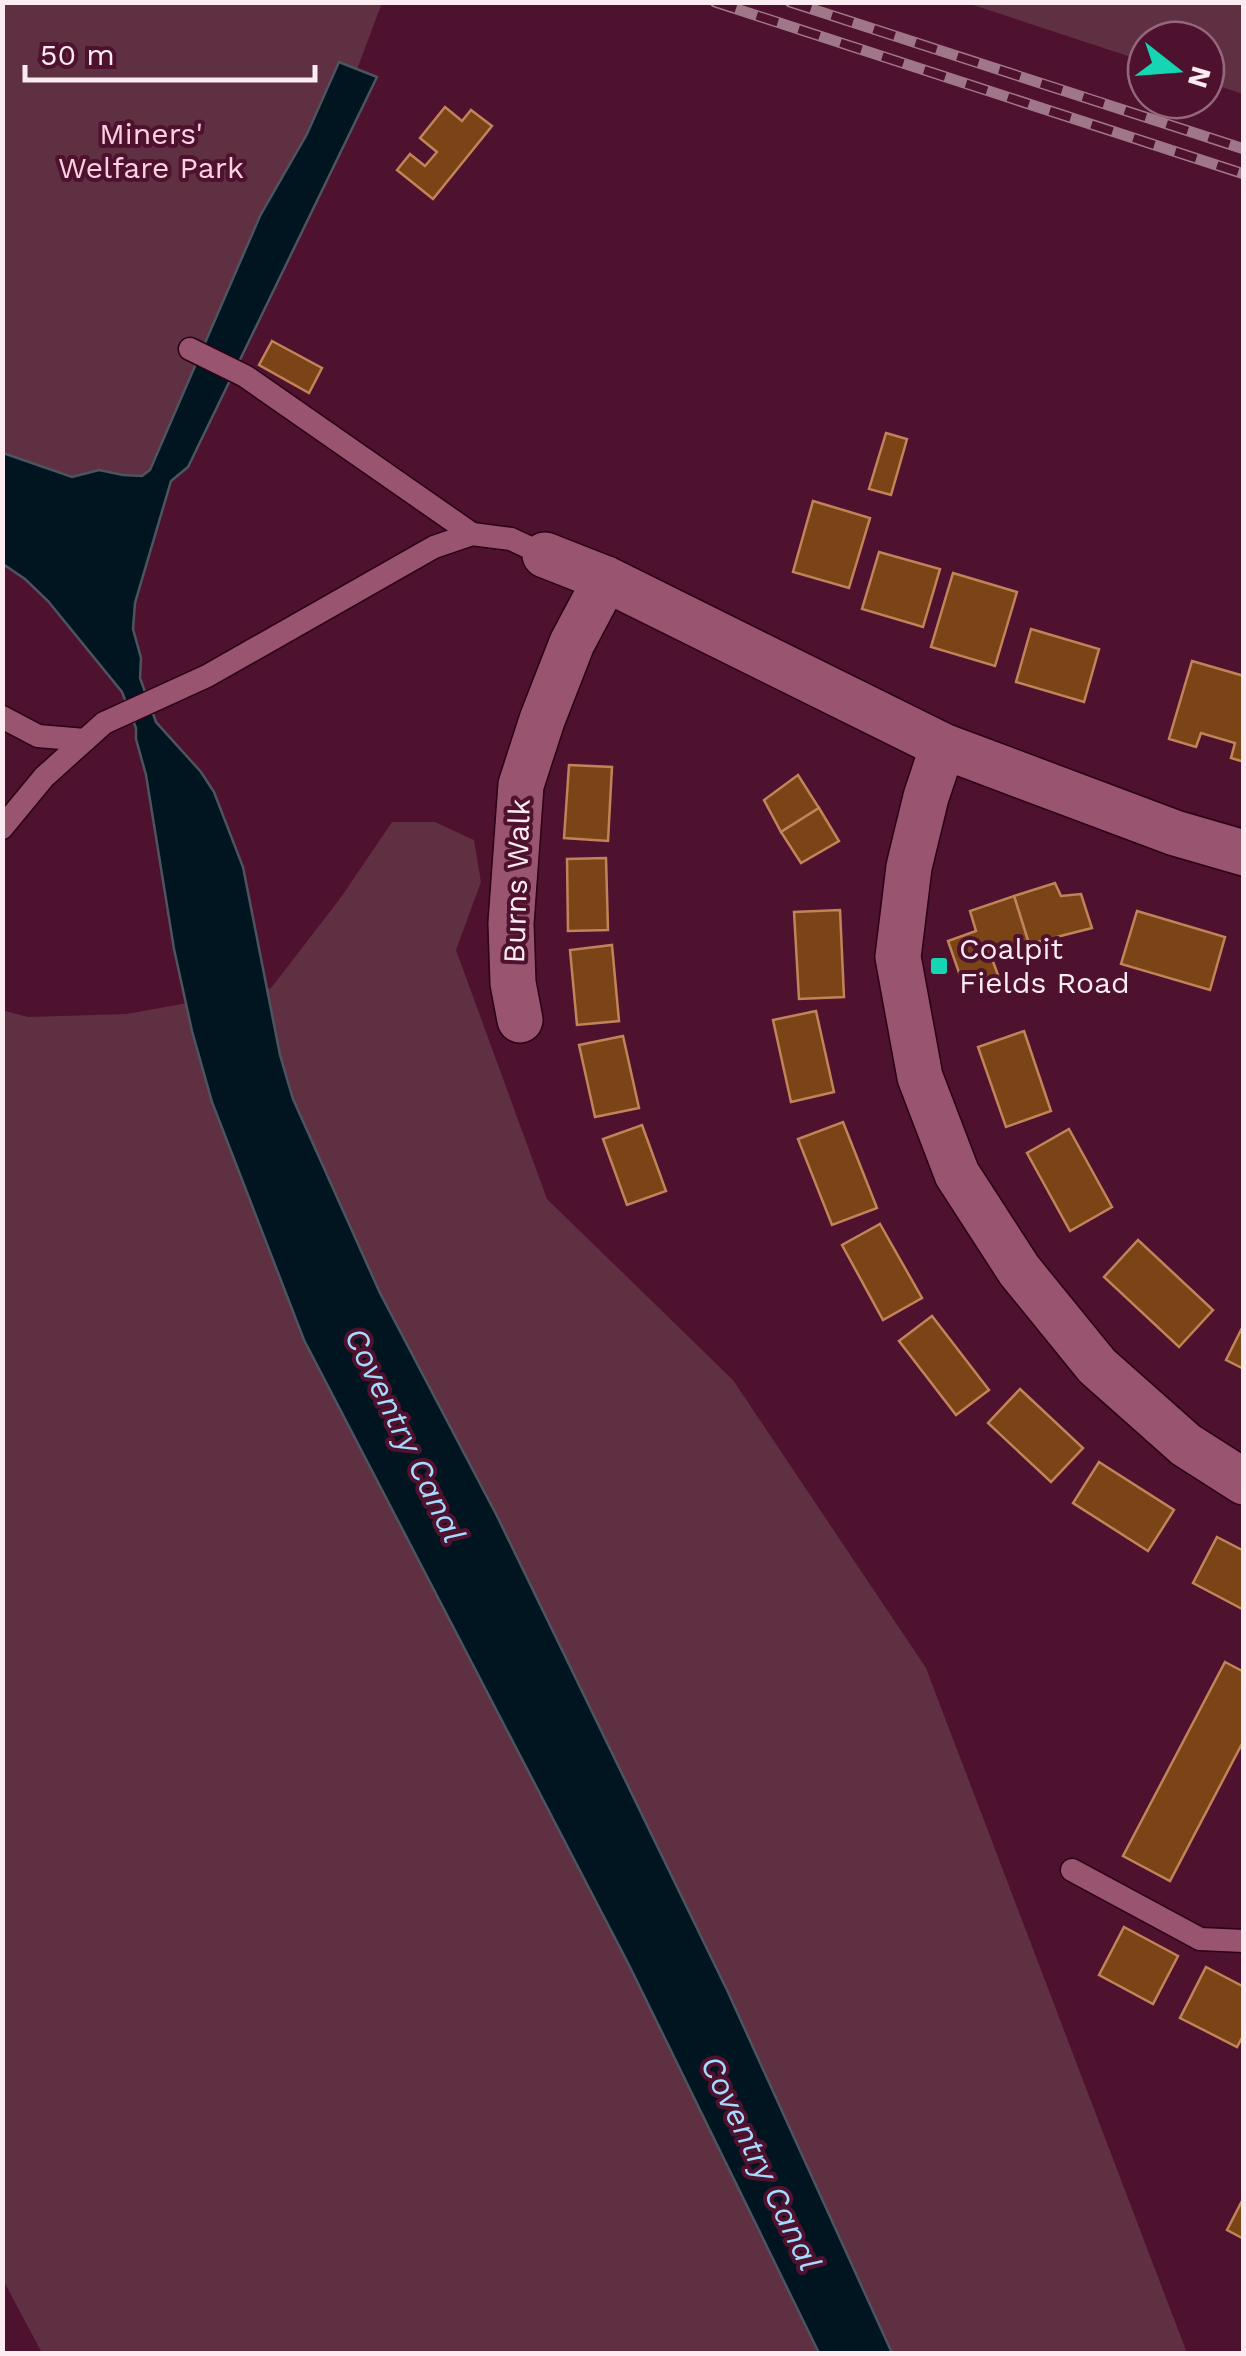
<svg xmlns="http://www.w3.org/2000/svg" width="1246" height="2356" font-family="'Work Sans',sans-serif">
	<style>
		.green { fill: #5f2f42 }
		.water { fill: #011521; stroke: #4c555f; stroke-width: 2.5 }
		.building { fill: #7b4417; stroke: #c18459; stroke-width: 2.5 }
		.lines { fill: none; stroke-linecap: round; stroke-linejoin: round }
		.service-casing { stroke: #2c0116; stroke-width: 25 }
		.minor-casing { stroke: #2c0116; stroke-width: 48 }
		.service { stroke: #995570; stroke-width: 22 }
		.minor { stroke: #995570; stroke-width: 45 }
		.rail-casing { stroke: #9f7789; stroke-width: 11 }
		.rail { stroke: #4e112e; stroke-width: 8; stroke-dasharray: 22; stroke-linecap: butt }
		.poi-dot { fill: #15d5b3; stroke: #4e112e; stroke-width: 4 }
		.labels { text-anchor: middle; stroke-width: 8; stroke-linejoin: round; paint-order: stroke }
		.park-label { font-size: 30px; fill: #fcd2e1; stroke: #4e112e }
		.street-label { font-size: 30px; fill: #fcebf1; stroke: #4e112e }
		.poi-label { font-size: 30px; fill: #fcebf1; stroke: #4e112e; text-anchor: start }
		.water-label { font-size: 32px; font-style: italic; fill: #a3dcfe; stroke: #4e112e }
	</style>
	<rect width="100%" height="100%" fill="#4e112e"/>
	<g class="green">
		<path d="M2 3H382L356 72 162 473 3 515Z"/>
		<path d="M967 3H1243V94L1206 82V40H1146V62Z"/>
		<path d="M392 822H435L474 840 481 882 456 950 547 1199 733 1380 926 1668 1187 2353H42L2 2278V1010L28 1017 126 1014 271 988 339 900Z"/>
	</g>
	<path class="water" d="M339 62 377 77 188 467 171 481 135 603 133 629 141 658 140 678 156 722 201 772 214 792 243 867 280 1055 293 1099 380 1293 497 1516 727 1990 892 2353H819L629 1965 304 1340 212 1102 192 1031 174 949 146 775 136 739V728L122 692 48 601 25 579 3 564V453L72 477 99 470 123 475 142 476 150 470 260 216 307 134Z"/>
	<g class="building">
		<path d="M445 107 462 121 471 110 492 126 433 199 397 170 410 154 425 166 437 152 420 138Z"/>
		<path d="M272 341 322 368 309 393 259 365Z"/>
		<path d="M886 433 907 439 891 495 869 489Z"/>
		<path d="M813 501 870 518 849 588 793 572Z"/>
		<path d="M879 552 940 569 923 627 862 609Z"/>
		<path d="M953 573 1017 592 995 666 931 647Z"/>
		<path d="M1031 629 1099 649 1084 702 1016 682Z"/>
		<path d="M1192 661 1244 676V762L1231 758 1235 743 1201 733 1196 747 1169 739Z"/>
		<path d="M569 765 612 767 608 841 564 838Z"/>
		<path d="M798 775 819 808 781 832 764 800Z"/>
		<path d="M819 808 839 841 801 863 781 832Z"/>
		<path d="M606 858 608 930 568 931 567 859Z"/>
		<path d="M1055 883 1061 896 1081 894 1092 928 1029 944 1014 896Z"/>
		<path d="M1014 896 1029 944 991 956 998 975 964 987 948 941 976 931 970 911Z"/>
		<path d="M840 910 844 997 799 999 794 912Z"/>
		<path d="M1137 911 1225 937 1210 990 1121 964Z"/>
		<path d="M612 945 619 1021 577 1025 570 950Z"/>
		<path d="M816 1011 834 1092 791 1102 773 1020Z"/>
		<path d="M1024 1031 1051 1111 1006 1127 978 1047Z"/>
		<path d="M623 1036 639 1108 595 1117 579 1045Z"/>
		<path d="M843 1122 877 1208 832 1225 798 1139Z"/>
		<path d="M642 1125 666 1191 627 1205 603 1139Z"/>
		<path d="M1069 1129 1112 1207 1070 1231 1027 1153Z"/>
		<path d="M880 1224 922 1298 883 1320 842 1245Z"/>
		<path d="M1138 1240 1213 1310 1179 1347 1104 1277Z"/>
		<path d="M932 1316 989 1390 956 1415 899 1341Z"/>
		<path d="M1244 1324V1369L1226 1360Z"/>
		<path d="M1020 1389 1083 1448 1051 1482 988 1423Z"/>
		<path d="M1099 1462 1174 1510 1148 1551 1073 1503Z"/>
		<path d="M1217 1537 1244 1551V1610L1193 1583Z"/>
		<path d="M1225 1662 1244 1672V1740L1170 1881 1123 1856Z"/>
		<path d="M1124 1927 1178 1956 1153 2004 1099 1975Z"/>
		<path d="M1206 1967 1244 1987V2034L1237 2047 1180 2018Z"/>
		<path d="M1244 2197V2239L1227 2230Z"/>
	</g>
	<g class="lines">
		<defs>
			<g id="service">
				<path d="M190 349 245 376 472 534"/>
				<path d="M2 717 38 736 85 740"/>
				<path d="M2 828 44 777 104 723 207 676 434 547 472 534 511 539 545 555"/>
				<path d="M1072 1870 1200 1939 1244 1941"/>
			</g>
			<g id="minor">
				<path d="M545 555 606 579 943 746 1175 833 1244 853"/>
				<path d="M943 746 926 797 909 867 898 957 920 1077 957 1174 1019 1270 1097 1366 1186 1445 1244 1482"/>
				<path d="M520 1020 513 983 511 923 521 785 542 720 572 643 606 579"/>
			</g>
		</defs>
		<use href="#service" class="service-casing"/>
		<use href="#minor" class="minor-casing"/>
		<use href="#service" class="service"/>
		<use href="#minor" class="minor"/>
		<defs>
			<g id="rail">
				<path d="M715 2 1244 174"/>
				<path d="M790 2 1244 149"/>
			</g>
		</defs>
		<use href="#rail" class="rail-casing"/>
		<use href="#rail" class="rail"/>
	</g>
	<rect class="poi-dot" x="929" y="956" width="20" height="20" rx="5"/>
	<g class="labels">
		<g class="park-label">
			<text x="151" y="144">Miners'<tspan x="151" dy="34">Welfare Park</tspan></text>
		</g>
		<g class="street-label">
			<text transform="translate(517 881) rotate(-88)" y="10">Burns Walk</text>
		</g>
		<g class="poi-label">
			<text x="959" y="959">Coalpit<tspan x="959" dy="34">Fields Road</tspan></text>
		</g>
		<g class="water-label">
			<text transform="translate(405 1435) rotate(64)" y="11">Coventry Canal</text>
			<text transform="translate(761 2163) rotate(64)" y="11">Coventry Canal</text>
		</g>
	</g>
	<rect width="1246" height="2356" fill="none" stroke="#fcebf1" stroke-width="10"/>
	<g transform="translate(1176 70) rotate(107)"><circle r="48" fill="#4e112e" stroke="#94687c" stroke-width="2.5"/>
	<path d="M0-8L18 38L0 25L-18 38Z" fill="#15d5b3"/>
	<text y="-15" font-size="28" font-weight="bold" text-anchor="middle" fill="#fcebf1">N</text>
	</g>
	<path d="M25 65v15h290v-15" fill="none" stroke="#fcebf1" stroke-width="5"/>
	<text x="40" y="65" font-size="30" fill="#fcebf1" stroke="#4e112e" stroke-width="8" paint-order="stroke">50 m</text>
</svg>
